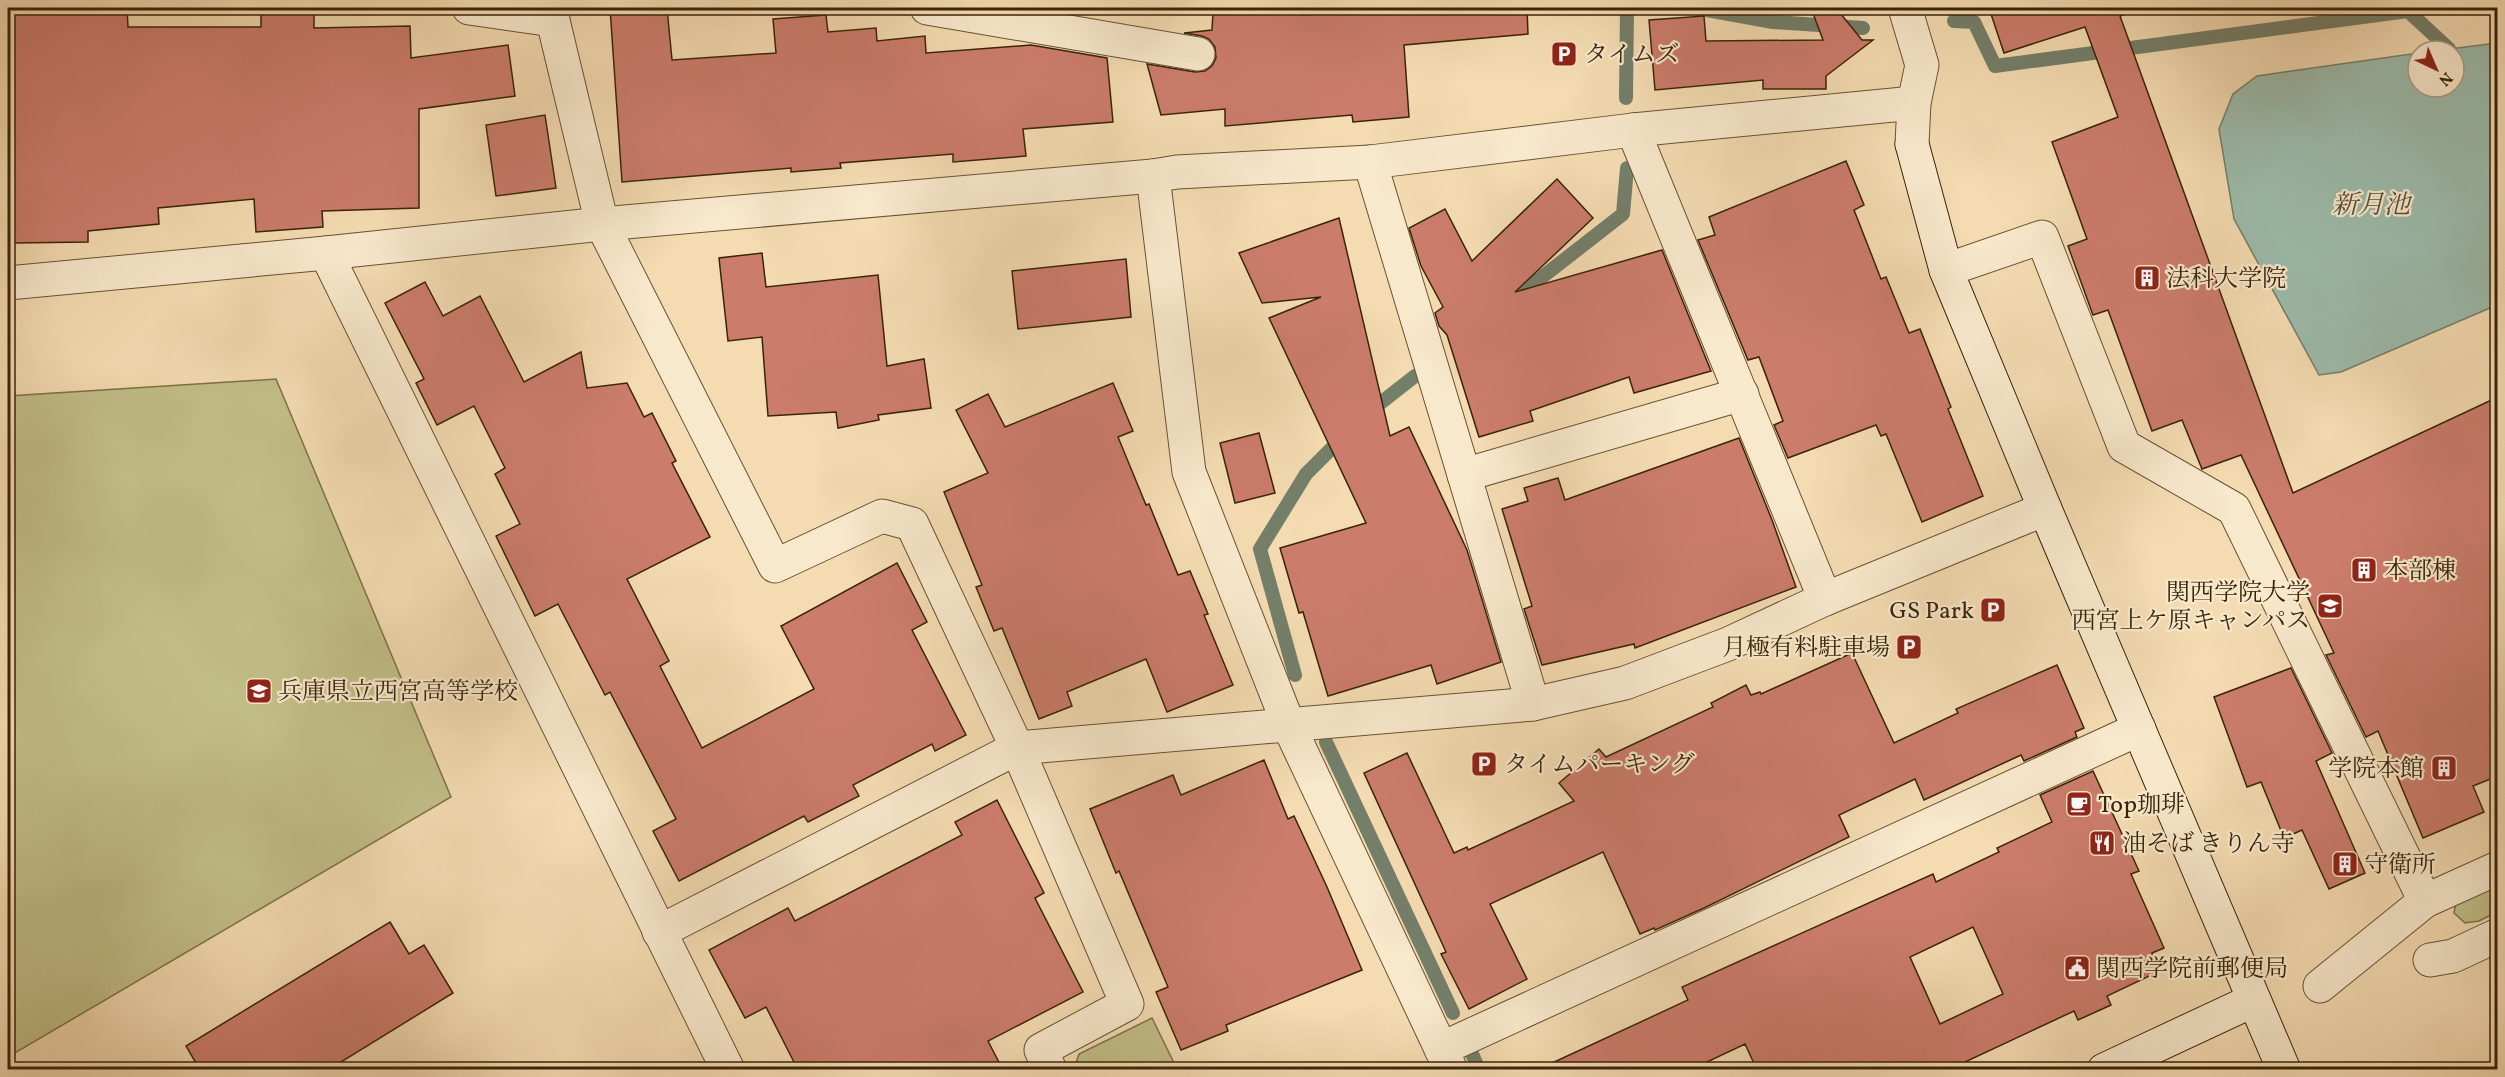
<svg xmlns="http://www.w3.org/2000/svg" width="2505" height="1077" font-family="Vollkorn,'Noto Serif JP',serif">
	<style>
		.green { fill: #c2be87; stroke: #7e7148; stroke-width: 1.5 }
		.water { fill: #9cbbab; stroke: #747f6a; stroke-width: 1.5 }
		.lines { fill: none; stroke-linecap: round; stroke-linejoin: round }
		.stream { stroke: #747f6a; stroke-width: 14 }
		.building { fill: #cb7c6b; stroke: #392409; stroke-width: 1.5; fill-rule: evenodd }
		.street-casing { stroke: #685233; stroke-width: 35 }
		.secondary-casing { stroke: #392409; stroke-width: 35 }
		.street { stroke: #f8e8cc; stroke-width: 33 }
		.secondary { stroke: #f8e8cc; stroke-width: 33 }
		.labels { text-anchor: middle; stroke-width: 4.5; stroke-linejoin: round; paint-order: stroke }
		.poi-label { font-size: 24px; fill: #392409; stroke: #f8e8cc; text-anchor: start }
		.water-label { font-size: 26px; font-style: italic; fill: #57513a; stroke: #f8e8cc }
	</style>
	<rect width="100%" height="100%" fill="#f4dbb1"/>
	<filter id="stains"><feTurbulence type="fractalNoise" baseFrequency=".00333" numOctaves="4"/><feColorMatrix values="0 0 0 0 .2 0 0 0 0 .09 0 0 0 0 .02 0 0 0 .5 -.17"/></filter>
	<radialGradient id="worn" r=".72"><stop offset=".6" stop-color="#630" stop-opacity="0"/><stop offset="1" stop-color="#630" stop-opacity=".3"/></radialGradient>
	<g class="green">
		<path d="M276 379 451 797 8 1057V396Z"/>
		<path d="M2497 879V912L2479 921 2465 923 2454 913 2456 902Z"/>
		<path d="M1152 1018 1177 1069H1074L1079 1054Z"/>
	</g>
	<path class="water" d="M2497 43V305L2341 372 2319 375 2234 219 2219 129 2233 94 2257 76 2418 53V87H2454V51H2433Z"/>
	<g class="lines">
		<g class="stream">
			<path d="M1696 8 1773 22 1863 28"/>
			<path d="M1954 21 1974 22 1995 66 2408 11 2449 49"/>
			<path d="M1626 98 1627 8"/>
			<path d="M1514 299 1623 214 1627 168"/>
			<path d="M1369 412 1415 376"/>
			<path d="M1295 675 1260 549 1306 474 1342 438"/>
			<path d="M1326 742 1453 1013"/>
			<path d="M1473 1056 1479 1070"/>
		</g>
	</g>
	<g class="building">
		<path d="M14 8H127L128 27H261V12H314V28L410 26 411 58 508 45 515 96 419 109V208L322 211 323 227 256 232 254 199 158 208 159 224 88 231V242L14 243 13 163H8V48H14Z"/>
		<path d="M610 8H667L672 60 776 53 773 19 826 15 828 32 876 28 877 41 925 36 926 53 1031 45 1107 58 1113 122 1023 129 1026 156 953 162V154L840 163 841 168 791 172V168L622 182Z"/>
		<path d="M1275 8H1302V15L1392 8H1527L1528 34 1404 45 1409 117 1353 122 1352 115 1225 126V109L1161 115 1147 64 1195 72 1205 71 1212 66 1216 58 1215 47 1209 39 1202 36 1184 33 1212 30 1213 12Z"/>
		<path d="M1811 8H1836L1862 40H1873L1826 76V89H1763V80L1655 90 1649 20 1704 16 1706 41 1823 40Z"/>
		<path d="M1989 8H2121L2123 15 2120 16 2293 493 2498 397V776L2473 786 2484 812 2423 838 2378 731 2366 737 2326 655 2334 653 2241 455 2202 469 2182 420 2152 431 2108 310 2093 315 2068 246 2087 239 2052 142 2118 117 2085 27 2004 53Z"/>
		<path d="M545 115 556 188 496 196 486 125Z"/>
		<path d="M1846 161 1864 205 1854 210 1881 279 1886 277 1909 333 1920 329 1951 407 1948 409 1983 496 1922 522 1886 434 1881 436 1876 425 1788 458 1774 425 1783 421 1759 357 1748 360 1698 240 1715 235 1709 217Z"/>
		<path d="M1557 179 1593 218 1515 292 1662 250 1711 371 1634 393 1629 377 1530 411 1533 421 1479 437 1447 335 1439 326 1435 313 1443 307 1421 266 1409 228 1445 209 1472 261Z"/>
		<path d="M1339 218 1390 436 1409 427 1467 550 1501 662 1437 684 1431 665 1328 696 1303 612 1299 613 1280 548 1366 523 1269 318 1321 297 1262 303 1239 253Z"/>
		<path d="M762 253 766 287 878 275 887 366 924 359 931 408 878 415 879 420 838 428 836 412 768 416 762 337 728 341 719 258Z"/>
		<path d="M1126 259 1131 317 1018 329 1012 271Z"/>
		<path d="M425 282 443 316 480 296 524 382 581 352 587 388 627 383 644 417 652 413 676 461 672 463 710 537 627 579 669 661 660 666 702 748 814 689 781 626 897 563 927 622 912 630 966 735 935 751 932 744 853 785 859 796 808 822 804 816 679 881 653 831 676 819 610 692 605 695 558 604 535 616 496 536 520 524 495 474 505 468 474 406 437 425 416 383 424 379 385 303Z"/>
		<path d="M1113 383 1133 431 1118 437 1146 505 1149 504 1178 575 1190 571 1208 614 1204 615 1233 685 1167 712 1146 659 1067 692 1072 706 1039 719 1002 628 994 631 976 587 982 585 944 492 988 473 956 410 988 394 1005 427Z"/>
		<path d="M1259 433 1275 493 1235 503 1220 443Z"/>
		<path d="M1739 438 1772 520 1796 587 1635 648 1634 644 1542 665 1524 609 1532 606 1502 509 1528 501 1524 488 1558 478 1565 500Z"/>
		<path d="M1852 653 1894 743 1958 713 1956 709 2057 665 2084 728 2075 732 2077 737 2024 761 2021 755 1924 800 1915 779 1839 815 1849 837 1704 908 1655 930 1654 928 1640 934 1603 852 1490 904 1527 979 1469 1009 1441 954 1446 952 1364 773 1407 753 1454 853 1467 847 1468 850 1574 801 1559 783 1599 749 1606 757 1713 707 1711 703 1746 685 1751 695 1760 692 1761 694Z"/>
		<path d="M2291 668 2332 753 2316 761 2365 873 2329 889 2302 830 2284 838 2261 782 2247 787 2214 697Z"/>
		<path d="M1264 760 1288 819 1294 816 1327 887 1362 970 1226 1025 1228 1031 1181 1050 1156 992 1168 987 1119 871 1116 873 1090 809 1173 775 1181 795Z"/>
		<path d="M2093 771 2139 871 2131 874 2164 948 2152 953 2160 971 2107 996 2111 1005 2078 1020 2074 1011 1948 1070H1757L1745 1044 1690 1070H1537L1688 1000 1682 987 1933 874 1936 882 1999 852 1997 848 2052 822 2040 795ZM1973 927 2003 994 1940 1024 1910 957Z"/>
		<path d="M997 800 1044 893 1035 898 1083 992 988 1041 1003 1070H798L766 1007 745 1018 709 950 788 908 795 921 962 835 955 822Z"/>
		<path d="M390 922 409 954 424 945 453 993 328 1070H200L186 1046Z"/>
	</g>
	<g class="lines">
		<defs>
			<g id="street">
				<path d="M469 8 553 20"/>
				<path d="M550 8 602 224 775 566 882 516 912 524 1017 748 1127 1004 1041 1050 1050 1070"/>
				<path d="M927 8 1198 54"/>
				<path d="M1905 8 1922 65 1914 103 1912 144"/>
				<path d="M1633 130 1825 599"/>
				<path d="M1370 162 1533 704"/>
				<path d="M1153 176 1189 472 1289 726 1451 1070"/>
				<path d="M326 253 728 1070"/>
				<path d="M1946 270 2042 237 2124 446 2234 509 2425 901"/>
				<path d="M8 283 326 253 602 224 1153 176 1177 172 1370 162 1633 130 1914 103"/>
				<path d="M1464 475 1742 394"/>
				<path d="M659 932 1017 748 1533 704 1625 683 1728 644 1825 599 2045 509"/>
				<path d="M2430 960 2453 956 2498 935"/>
				<path d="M2320 986 2425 901 2498 868"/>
				<path d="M1441 1049 2139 729"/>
			</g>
			<g id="secondary">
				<path d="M1912 144 1946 270 2045 509 2284 1070"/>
				<path d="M2104 1070 2254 1000"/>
			</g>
		</defs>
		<use href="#street" class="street-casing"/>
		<use href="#secondary" class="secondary-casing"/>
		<use href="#street" class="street"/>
		<use href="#secondary" class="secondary"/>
	</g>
	<defs>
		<symbol id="parking-square" viewBox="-11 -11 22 22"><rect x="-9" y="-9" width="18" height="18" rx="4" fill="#8f2418" stroke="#f8e8cc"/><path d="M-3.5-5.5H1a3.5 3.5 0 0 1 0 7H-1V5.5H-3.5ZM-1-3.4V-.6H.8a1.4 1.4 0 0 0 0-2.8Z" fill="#fff"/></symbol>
		<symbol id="building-square" viewBox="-11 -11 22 22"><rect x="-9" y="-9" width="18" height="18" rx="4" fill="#8f2418" stroke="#f8e8cc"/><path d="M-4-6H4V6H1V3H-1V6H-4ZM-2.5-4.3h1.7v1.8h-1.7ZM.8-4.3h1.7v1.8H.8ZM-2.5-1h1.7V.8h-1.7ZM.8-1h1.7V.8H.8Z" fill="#fff"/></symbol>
		<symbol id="university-square" viewBox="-11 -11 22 22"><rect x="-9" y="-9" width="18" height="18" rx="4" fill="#8f2418" stroke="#f8e8cc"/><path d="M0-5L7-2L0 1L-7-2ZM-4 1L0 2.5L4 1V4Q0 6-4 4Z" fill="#fff"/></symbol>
		<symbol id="school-square" viewBox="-11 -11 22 22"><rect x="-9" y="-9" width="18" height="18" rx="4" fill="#8f2418" stroke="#f8e8cc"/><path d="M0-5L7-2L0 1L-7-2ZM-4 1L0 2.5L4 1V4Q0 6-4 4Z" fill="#fff"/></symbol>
		<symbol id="cafe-square" viewBox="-11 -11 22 22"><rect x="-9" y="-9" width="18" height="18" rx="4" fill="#8f2418" stroke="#f8e8cc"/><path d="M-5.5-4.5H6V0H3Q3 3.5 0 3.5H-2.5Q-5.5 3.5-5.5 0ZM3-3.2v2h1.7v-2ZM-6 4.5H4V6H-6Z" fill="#fff"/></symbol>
		<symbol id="restaurant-square" viewBox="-11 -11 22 22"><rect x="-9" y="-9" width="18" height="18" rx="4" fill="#8f2418" stroke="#f8e8cc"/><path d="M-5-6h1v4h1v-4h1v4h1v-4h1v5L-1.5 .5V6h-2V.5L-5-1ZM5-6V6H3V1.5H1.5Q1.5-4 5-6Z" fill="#fff"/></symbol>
		<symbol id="civic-square" viewBox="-11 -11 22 22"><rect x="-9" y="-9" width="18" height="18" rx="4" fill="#8f2418" stroke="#f8e8cc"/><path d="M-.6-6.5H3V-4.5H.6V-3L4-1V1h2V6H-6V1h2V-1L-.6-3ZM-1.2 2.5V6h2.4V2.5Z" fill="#fff"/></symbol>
	</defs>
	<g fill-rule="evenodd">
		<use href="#parking-square" x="1549" y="39" width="30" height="30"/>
		<use href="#building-square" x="2132" y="263" width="30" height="30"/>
		<use href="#building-square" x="2349" y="555" width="30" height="30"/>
		<use href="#university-square" x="2315" y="591" width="30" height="30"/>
		<use href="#parking-square" x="1978" y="595" width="30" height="30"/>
		<use href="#parking-square" x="1894" y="632" width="30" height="30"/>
		<use href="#school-square" x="244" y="676" width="30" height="30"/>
		<use href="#parking-square" x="1469" y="749" width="30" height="30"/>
		<use href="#building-square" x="2429" y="753" width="30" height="30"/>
		<use href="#cafe-square" x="2064" y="789" width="30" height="30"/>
		<use href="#restaurant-square" x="2087" y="828" width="30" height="30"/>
		<use href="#building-square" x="2330" y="849" width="30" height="30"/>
		<use href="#civic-square" x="2062" y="953" width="30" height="30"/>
	</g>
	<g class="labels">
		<g class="poi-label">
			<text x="1584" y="62">タイムズ</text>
			<text x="2166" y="286">法科大学院</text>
			<text x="2384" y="578">本部棟</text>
			<text x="2310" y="600" text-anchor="end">関西学院大学<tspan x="2310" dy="28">西宮上ケ原キャンパス</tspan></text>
			<text x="1974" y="618" text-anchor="end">GS Park</text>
			<text x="1890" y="655" text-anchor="end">月極有料駐車場</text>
			<text x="278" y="699">兵庫県立西宮高等学校</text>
			<text x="1504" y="772">タイムパーキング</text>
			<text x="2424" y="776" text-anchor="end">学院本館</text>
			<text x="2098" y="812">Top珈琲</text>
			<text x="2122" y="851">油そば きりん寺</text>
			<text x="2364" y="872">守衛所</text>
			<text x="2096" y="976">関西学院前郵便局</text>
		</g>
		<g class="water-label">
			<text x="2371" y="213">新月池</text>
		</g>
	</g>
	<rect width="2505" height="1077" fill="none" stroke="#f4dbb1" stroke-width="30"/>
	<rect x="9" y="9" width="2487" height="1059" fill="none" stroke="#392409" stroke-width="3"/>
	<rect x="15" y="15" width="2475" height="1047" fill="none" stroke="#392409" stroke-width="1.5"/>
	<g transform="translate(2436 69) rotate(136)"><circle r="28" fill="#f8e8cc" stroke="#ac9a7e" stroke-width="1.5"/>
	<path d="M0-4.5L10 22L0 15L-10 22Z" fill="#8f2418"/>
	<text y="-9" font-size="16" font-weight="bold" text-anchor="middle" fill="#392409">N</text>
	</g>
	<rect width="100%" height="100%" filter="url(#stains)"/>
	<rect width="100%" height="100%" fill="url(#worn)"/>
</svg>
